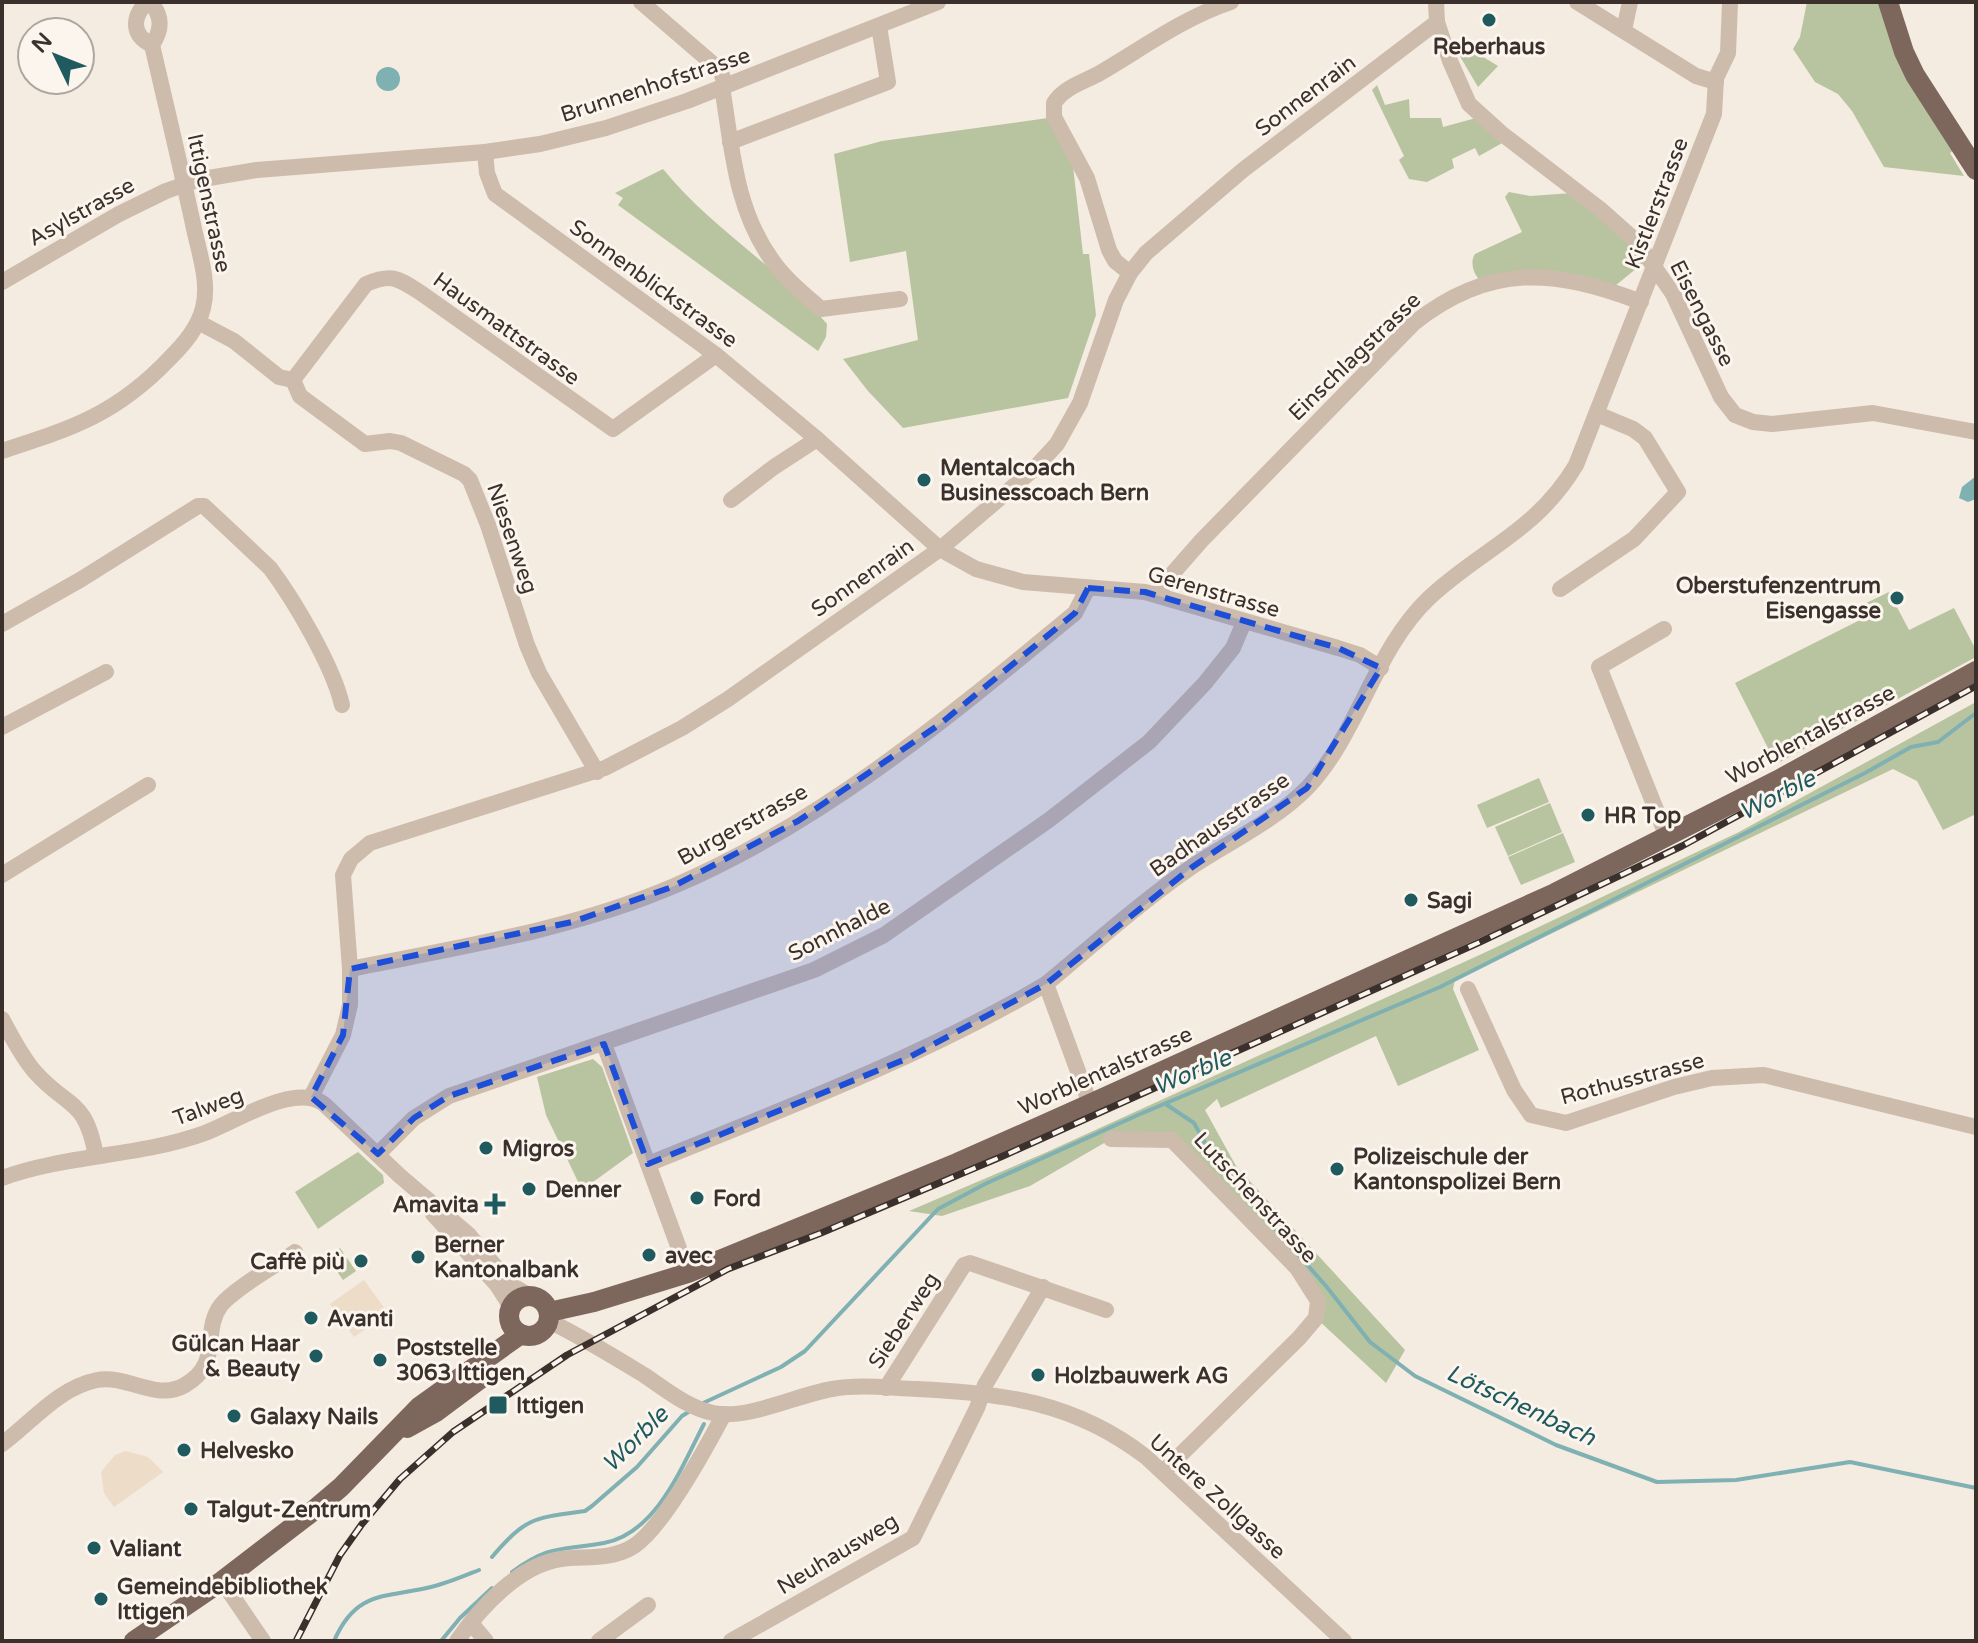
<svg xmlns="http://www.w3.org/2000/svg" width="1978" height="1643" font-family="'Varela Round',sans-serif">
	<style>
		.green { fill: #b8c4a0 }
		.plaza { fill: #ecdcc8 }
		.water { fill: #7fb0b2 }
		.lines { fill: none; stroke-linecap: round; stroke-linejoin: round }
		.stream { stroke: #7fb0b2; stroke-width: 4 }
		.minor { stroke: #cdbbac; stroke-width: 16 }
		.major { stroke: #7d675c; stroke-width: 20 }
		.rail-casing { stroke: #3b302b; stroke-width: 7 }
		.rail { stroke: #fbf5ee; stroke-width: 4; stroke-dasharray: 12; stroke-linecap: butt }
		.marked { fill: #1d4ed8; fill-opacity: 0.2; stroke: #1d4ed8; stroke-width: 6; stroke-dasharray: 16 10; stroke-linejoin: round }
		.poi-dot { fill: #1f5a5e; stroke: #fbf5ee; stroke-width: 3 }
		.labels { text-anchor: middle; stroke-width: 6; stroke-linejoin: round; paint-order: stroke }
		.poi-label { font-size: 22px; font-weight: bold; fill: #3b302b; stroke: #fbf5ee; text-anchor: start }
		.street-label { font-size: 22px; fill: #3b302b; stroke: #fbf5ee }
		.water-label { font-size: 24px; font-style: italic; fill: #1f5a5e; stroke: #fbf5ee }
	</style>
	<rect width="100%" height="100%" fill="#f4ebe1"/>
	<g class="green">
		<path d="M1807 2H1879L1954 150 1950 153 1964 176 1884 167 1852 111 1838 94 1815 82 1793 49 1800 37Z"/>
		<path d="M1465 46 1498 66 1478 87 1458 53Z"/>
		<path d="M1377 85 1385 105 1409 99 1410 118H1441L1443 127 1476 118 1504 142 1479 156 1475 148 1452 159 1454 168 1427 182 1409 179 1399 160 1404 156 1372 90Z"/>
		<path d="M1048 118 1073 166 1083 254H1089L1096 315 1068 398 903 428 868 391 843 359 918 340 906 251 850 262 834 154 882 141Z"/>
		<path d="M663 169C711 228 778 267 827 324L826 337 818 351 618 205 623 198 615 193Z"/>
		<path d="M1509 192 1530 196 1573 193 1640 251 1643 263 1615 286 1479 279C1473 273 1470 261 1475 254L1522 232 1505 197Z"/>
		<path d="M1889 592 1909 630 1954 608 1976 650V657L1778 763 1775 757 1903 688 1771 754 1735 683 1866 617 1860 606Z"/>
		<path d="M1976 702V814L1943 830 1917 781 1893 769 1455 980 1453 989 1479 1050 1398 1086 1376 1036 1221 1108 1217 1099 1205 1110 1236 1166 1405 1350 1386 1383 1316 1318 1318 1301 1172 1140 1111 1139 1030 1186 942 1216 909 1211 1047 1152 1486 952 1739 832Z"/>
		<path d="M1539 778 1549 802 1487 828 1477 805Z"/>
		<path d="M1550 803 1562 832 1508 856 1495 827Z"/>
		<path d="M1563 833 1575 862 1521 885 1508 857Z"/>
		<path d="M593 1059 602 1067 633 1153 582 1190 546 1115 537 1077Z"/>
		<path d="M358 1152 383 1175 384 1183 318 1229 295 1192Z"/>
		<path d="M340 1248 356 1271 343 1280 327 1257Z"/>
	</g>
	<g class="plaza">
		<path d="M364 1280 388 1313 354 1337 330 1304Z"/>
		<path d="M126 1451 148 1457 163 1472 114 1507 104 1493 101 1472 115 1455Z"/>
	</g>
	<g class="water">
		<circle cx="388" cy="79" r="12"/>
		<path d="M1976 476V499L1968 502 1959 498 1962 487Z"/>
	</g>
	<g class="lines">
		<g class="stream">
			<path d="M1167 1105 1194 1123 1215 1161 1326 1286 1370 1342 1415 1376 1556 1445 1657 1482 1736 1480 1850 1462 1976 1488"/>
			<path d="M701 1404 781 1367 805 1351 938 1209 987 1183 1138 1115 1440 987 1865 773 1911 747 1938 742 1976 713"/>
			<path d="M492 1557C525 1517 535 1518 585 1511L592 1506 637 1467 682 1416 690 1411"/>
			<path d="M512 1572C551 1544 560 1551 604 1543 657 1533 682 1466 704 1424"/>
			<path d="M334 1641C356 1590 385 1598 431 1587 448 1583 464 1576 479 1570"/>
			<path d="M441 1641 460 1618 492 1588"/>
		</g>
		<g class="minor">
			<path d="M150 2C163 16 162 30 152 45"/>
			<path d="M641 2 720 70 726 86"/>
			<path d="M1436 2 1437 22 1450 61 1469 104 1501 133 1600 209 1637 242 1673 294 1721 397 1735 415 1753 422 1772 424 1873 413 1976 432"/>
			<path d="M1577 2 1696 76 1716 82"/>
			<path d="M1624 30 1630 2"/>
			<path d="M722 87C732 147 735 209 772 260 785 279 804 294 821 309L900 299"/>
			<path d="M730 142 888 82 879 26"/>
			<path d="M485 152 487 173 495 194 716 355 817 439 940 549 976 569 1023 582 1145 592 1338 648 1360 655 1381 668"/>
			<path d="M1130 273 1115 261 1109 250 1087 178 1054 117V103C1064 87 1084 82 1100 73 1143 48 1183 18 1231 2"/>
			<path d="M2 282 119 214 166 191 197 180 257 170 485 152 540 144 606 128 687 101 938 2"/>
			<path d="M198 322 234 341 279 377 293 380"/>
			<path d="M293 380 366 284C392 273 398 278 421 293L613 429 716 355"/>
			<path d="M293 380 300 396 365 444 390 441 401 443 464 474 470 480 488 525 527 645 539 673 597 772"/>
			<path d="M2 451C73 428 117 414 170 358 184 344 198 328 203 308 210 281 198 250 193 224 180 164 166 105 152 45 131 35 132 17 147 2"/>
			<path d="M731 500 774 467 817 439"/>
			<path d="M1560 589 1634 539 1678 492 1645 438 1633 429 1597 414"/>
			<path d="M1157 595 1166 581 1201 541 1414 323C1490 263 1554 269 1641 302"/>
			<path d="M2 624 80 580 198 506H204L270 568C294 600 333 666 342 705"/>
			<path d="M1664 629 1599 667 1667 837"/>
			<path d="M2 727 106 672"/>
			<path d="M2 875 148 785"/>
			<path d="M350 969C459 947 571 930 674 886 824 822 950 716 1075 613L1088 588"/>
			<path d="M1468 989 1514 1090 1531 1115 1566 1123 1674 1087 1712 1078 1764 1075 1976 1127"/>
			<path d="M2 1019C12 1037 21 1056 35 1072 69 1110 85 1097 96 1156"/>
			<path d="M604 1044 688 1273"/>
			<path d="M311 1097 343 1035 350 1005V969L343 875 351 859 370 843 605 768 682 728 728 699 940 549 1034 469 1057 444 1080 403 1116 300 1130 273 1146 253 1243 170 1437 22"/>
			<path d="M1090 1104 1046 984C1094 944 1142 901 1193 866 1231 841 1276 820 1308 787 1358 734 1375 649 1429 598 1481 549 1536 532 1576 465L1714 114 1716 78 1728 53 1730 2"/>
			<path d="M1111 1139 1172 1140 1297 1268 1318 1301 1316 1318 1299 1338 1163 1472"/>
			<path d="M378 1154 414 1118 449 1096 814 970 884 935 1049 820 1149 742 1205 683 1233 648 1244 622"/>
			<path d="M648 1164C783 1109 920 1058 1046 984"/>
			<path d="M2 1178C68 1154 139 1157 205 1133 235 1122 295 1082 324 1104L400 1176 468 1234 511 1285 528 1295"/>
			<path d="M433 1214 497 1285 511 1307"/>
			<path d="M549 1321C582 1337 613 1356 644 1375 665 1389 688 1408 713 1413 749 1420 796 1395 832 1389 860 1384 889 1388 917 1389 1003 1393 1075 1402 1146 1457L1344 1641"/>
			<path d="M886 1388 964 1265 970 1263 1106 1310"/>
			<path d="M2 1444C32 1422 58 1388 97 1380 127 1374 156 1402 185 1385 223 1363 201 1332 221 1305 235 1288 276 1265 295 1252"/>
			<path d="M222 1581 263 1641"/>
			<path d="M471 1623 486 1641"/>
			<path d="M457 1641C480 1608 519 1565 561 1559 585 1556 613 1560 634 1546 664 1526 706 1448 724 1414"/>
			<path d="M599 1641 648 1605"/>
			<path d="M731 1641 913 1538 977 1408 985 1385 1043 1287"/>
		</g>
		<g class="major">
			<path d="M1888 2 1904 52 1915 75 1976 170"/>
			<circle cx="529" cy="1316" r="20"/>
			<path d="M549 1312 594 1302 688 1273 957 1163 1090 1104 1555 893 1778 780 1976 671"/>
			<path d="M407 1428 436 1412 483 1377"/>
			<path d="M134 1641 222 1581 308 1515 341 1487 419 1407 521 1334"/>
		</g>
		<defs>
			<path id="rail" d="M296 1641 340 1555 362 1524 400 1479 453 1432 567 1355 728 1269 821 1233 1003 1156 1480 942 1682 846 1976 686"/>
		</defs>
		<use href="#rail" class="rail-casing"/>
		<use href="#rail" class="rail"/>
	</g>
	<path class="marked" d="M1088 588 1145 592 1338 648 1381 668 1307 788 1191 868 1046 984 906 1059 648 1164 604 1044 449 1096 414 1118 378 1154 311 1097 343 1035 350 969 572 922 672 887 798 821 940 724 1075 613Z"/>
	<g class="poi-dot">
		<circle cx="1489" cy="20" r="8"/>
		<circle cx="924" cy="480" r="8"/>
		<circle cx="1897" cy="598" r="8"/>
		<circle cx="1588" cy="815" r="8"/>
		<circle cx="1411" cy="900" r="8"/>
		<circle cx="486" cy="1148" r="8"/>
		<circle cx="1337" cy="1169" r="8"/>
		<circle cx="529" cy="1189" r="8"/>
		<circle cx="697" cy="1198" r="8"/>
		<path d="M491 1192h8v8h8v8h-8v8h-8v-8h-8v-8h8z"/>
		<circle cx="649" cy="1255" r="8"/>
		<circle cx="418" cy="1257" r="8"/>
		<circle cx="361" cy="1261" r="8"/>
		<circle cx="311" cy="1318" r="8"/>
		<circle cx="316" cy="1356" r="8"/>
		<circle cx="380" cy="1360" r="8"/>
		<circle cx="1038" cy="1375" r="8"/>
		<rect x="488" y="1395" width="20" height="20" rx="4"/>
		<circle cx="234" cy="1416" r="8"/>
		<circle cx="184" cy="1450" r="8"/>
		<circle cx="191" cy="1509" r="8"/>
		<circle cx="94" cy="1548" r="8"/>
		<circle cx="101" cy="1599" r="8"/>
	</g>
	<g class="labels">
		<g class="poi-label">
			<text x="1489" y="54" text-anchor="middle">Reberhaus</text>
			<text x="940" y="475">Mentalcoach<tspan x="940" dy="25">Businesscoach Bern</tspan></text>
			<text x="1881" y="593" text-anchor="end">Oberstufenzentrum<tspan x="1881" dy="25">Eisengasse</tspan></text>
			<text x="1604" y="823">HR Top</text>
			<text x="1427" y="908">Sagi</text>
			<text x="502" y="1156">Migros</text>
			<text x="1353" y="1164">Polizeischule der<tspan x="1353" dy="25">Kantonspolizei Bern</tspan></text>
			<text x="545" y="1197">Denner</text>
			<text x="713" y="1206">Ford</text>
			<text x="479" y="1212" text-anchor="end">Amavita</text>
			<text x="434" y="1252">Berner<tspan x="434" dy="25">Kantonalbank</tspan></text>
			<text x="665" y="1263">avec</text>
			<text x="345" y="1269" text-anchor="end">Caffè più</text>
			<text x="327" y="1326">Avanti</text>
			<text x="300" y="1351" text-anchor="end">Gülcan Haar<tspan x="300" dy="25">&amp; Beauty</tspan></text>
			<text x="396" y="1355">Poststelle<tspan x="396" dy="25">3063 Ittigen</tspan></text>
			<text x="1054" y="1383">Holzbauwerk AG</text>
			<text x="516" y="1413">Ittigen</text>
			<text x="250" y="1424">Galaxy Nails</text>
			<text x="200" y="1458">Helvesko</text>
			<text x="207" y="1517">Talgut-Zentrum</text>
			<text x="110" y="1556">Valiant</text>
			<text x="117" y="1594">Gemeindebibliothek<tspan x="117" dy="25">Ittigen</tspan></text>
		</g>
		<g class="street-label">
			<text transform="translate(655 84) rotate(-18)" y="8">Brunnenhofstrasse</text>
			<text transform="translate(1305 95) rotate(-37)" y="8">Sonnenrain</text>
			<text transform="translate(210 203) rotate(78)" y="8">Ittigenstrasse</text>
			<text transform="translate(1656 203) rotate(-69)" y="8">Kistlerstrasse</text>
			<text transform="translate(81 211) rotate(-29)" y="8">Asylstrasse</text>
			<text transform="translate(654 283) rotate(36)" y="8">Sonnenblickstrasse</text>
			<text transform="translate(1703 313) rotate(63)" y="8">Eisengasse</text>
			<text transform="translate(507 328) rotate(36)" y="8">Hausmattstrasse</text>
			<text transform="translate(1354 356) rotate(-44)" y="8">Einschlagstrasse</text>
			<text transform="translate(513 538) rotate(71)" y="8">Niesenweg</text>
			<text transform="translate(862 577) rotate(-35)" y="8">Sonnenrain</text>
			<text transform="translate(1214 591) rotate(16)" y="8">Gerenstrasse</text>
			<text transform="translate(1810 734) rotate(-28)" y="8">Worblentalstrasse</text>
			<text transform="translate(742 824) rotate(-29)" y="8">Burgerstrasse</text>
			<text transform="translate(1219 824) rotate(-35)" y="8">Badhausstrasse</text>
			<text transform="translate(839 929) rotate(-27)" y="8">Sonnhalde</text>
			<text transform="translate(1105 1070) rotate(-24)" y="8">Worblentalstrasse</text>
			<text transform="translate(1632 1078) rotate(-15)" y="8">Rothusstrasse</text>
			<text transform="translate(208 1106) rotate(-20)" y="8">Talweg</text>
			<text transform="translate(1256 1197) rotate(47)" y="8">Lutschenstrasse</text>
			<text transform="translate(903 1320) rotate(-57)" y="8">Sieberweg</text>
			<text transform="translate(1218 1496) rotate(42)" y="8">Untere Zollgasse</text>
			<text transform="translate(837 1553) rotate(-31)" y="8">Neuhausweg</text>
		</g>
		<g class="water-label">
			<text transform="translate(1777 795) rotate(-27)" y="8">Worble</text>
			<text transform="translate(1192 1072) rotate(-23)" y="8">Worble</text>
			<text transform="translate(1521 1405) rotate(25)" y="8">Lötschenbach</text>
			<text transform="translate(635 1439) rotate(-45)" y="8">Worble</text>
		</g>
	</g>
	<rect width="1978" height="1643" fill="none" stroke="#3b302b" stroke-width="8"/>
	<g transform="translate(56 56) rotate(313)"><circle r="38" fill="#fbf5ee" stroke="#aea6a0" stroke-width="2"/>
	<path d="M0-6L14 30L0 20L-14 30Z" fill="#1f5a5e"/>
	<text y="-12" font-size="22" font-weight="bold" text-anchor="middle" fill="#3b302b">N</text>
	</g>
</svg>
